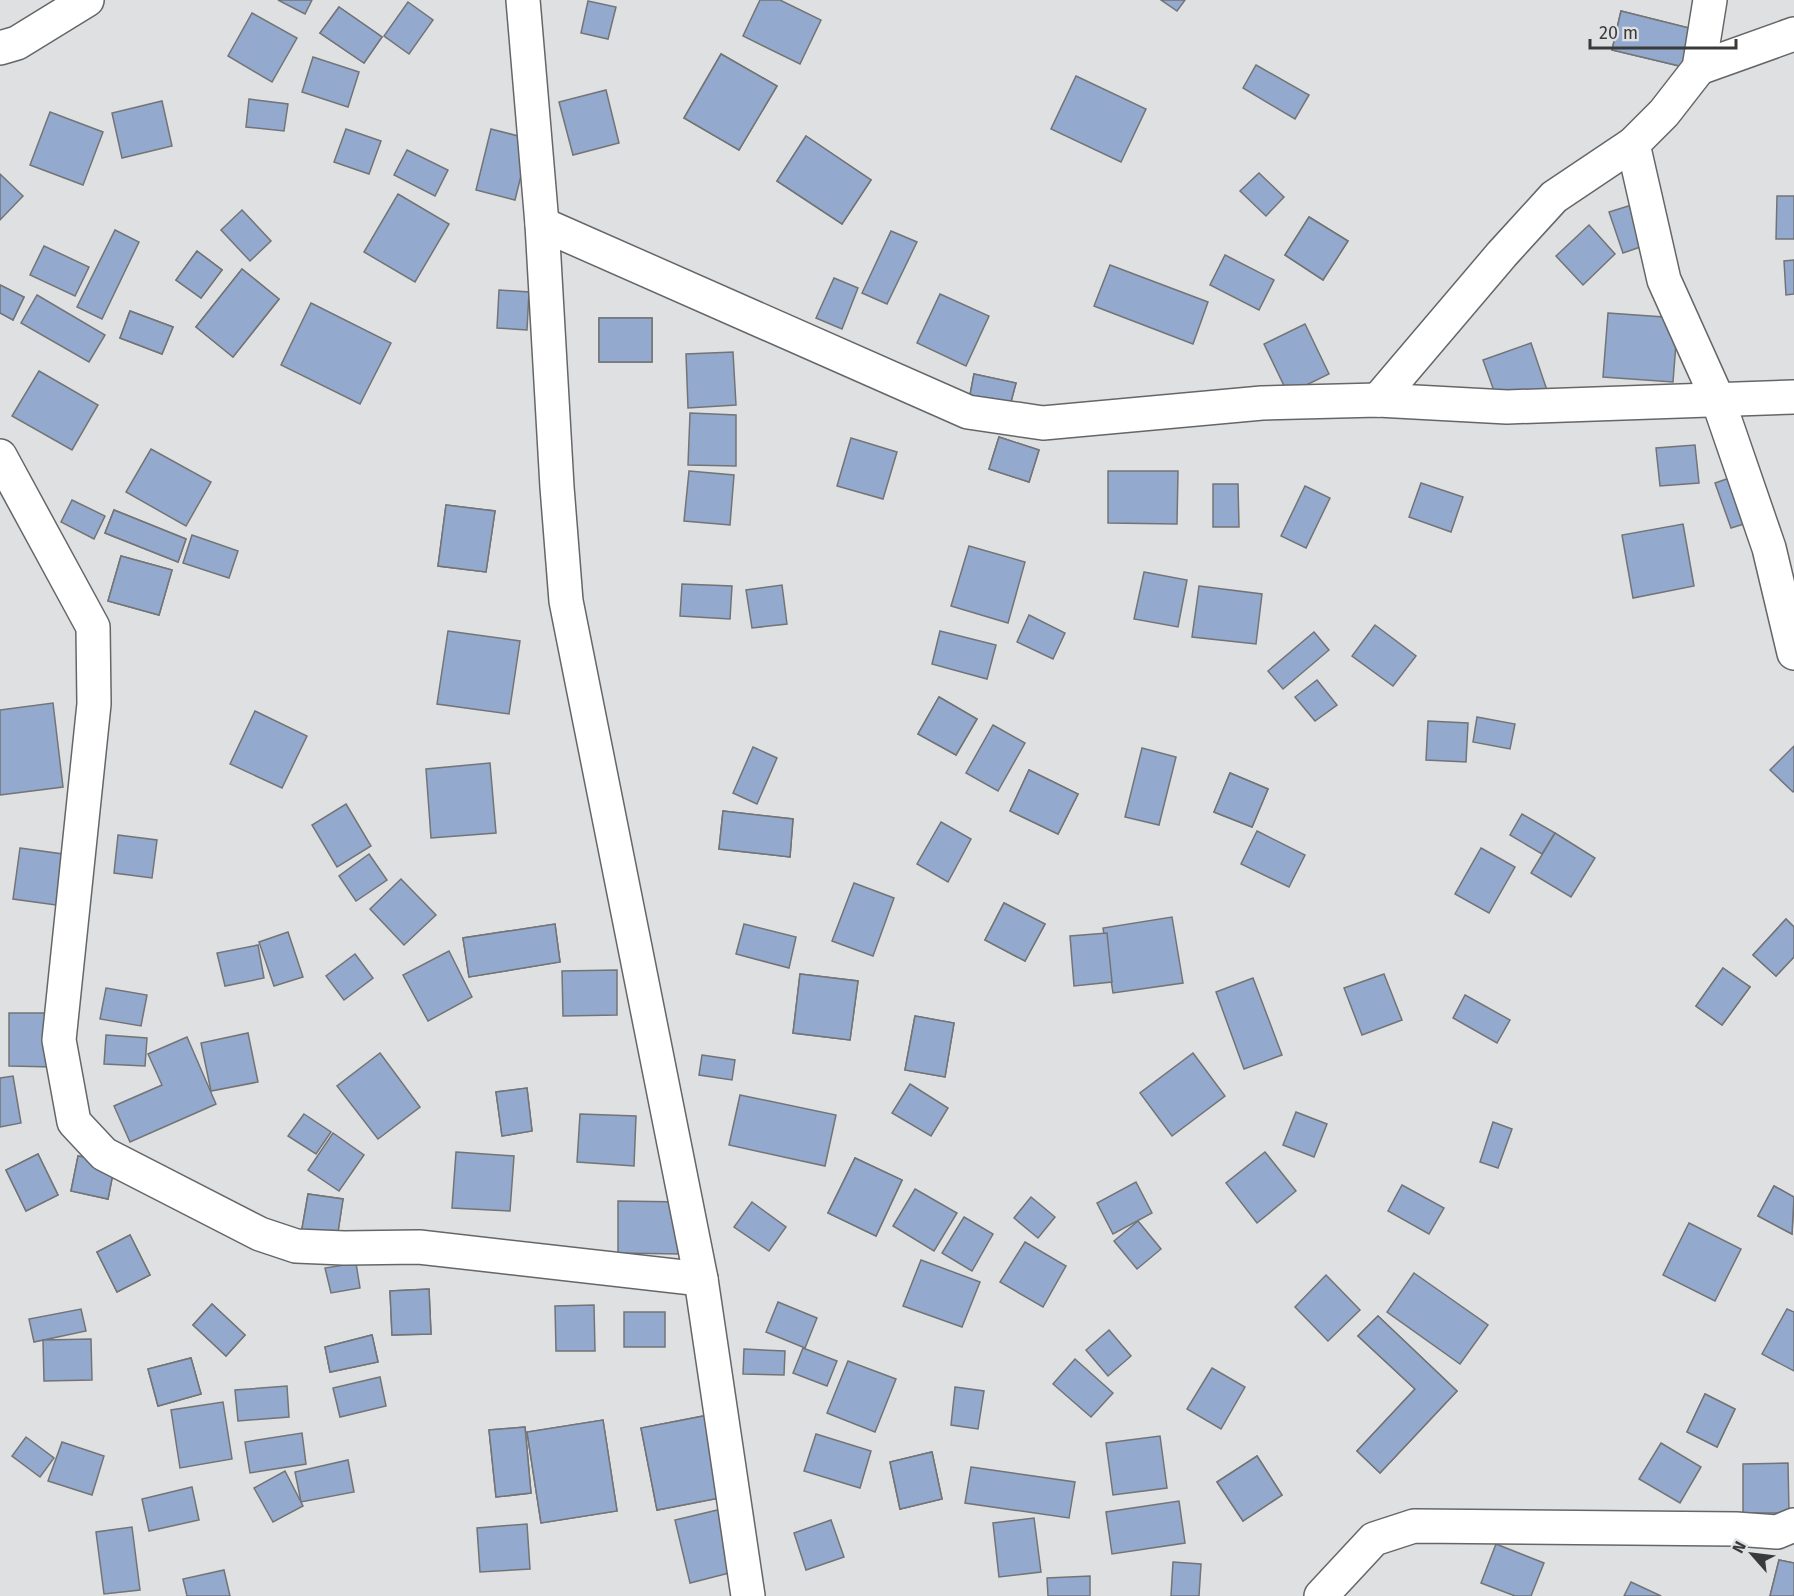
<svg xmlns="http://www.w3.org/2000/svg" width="1794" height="1596" font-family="'Fira Sans',sans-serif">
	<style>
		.building { fill: #94a9ce; stroke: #737475; stroke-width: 1.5 }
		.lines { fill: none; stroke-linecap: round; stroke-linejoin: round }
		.street-casing { stroke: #656668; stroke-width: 36 }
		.street { stroke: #fff; stroke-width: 33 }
	</style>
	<rect width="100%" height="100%" fill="#dfe0e2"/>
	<g class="building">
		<path d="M278 0H312L305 14Z"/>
		<path d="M760 0H780L821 20 800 64 743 36Z"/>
		<path d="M1161 0H1185L1177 11Z"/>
		<path d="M588 1 616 7 608 39 581 33Z"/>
		<path d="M408 2 433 20 409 54 384 36Z"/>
		<path d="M339 7 382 37 364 63 320 33Z"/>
		<path d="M339 7 382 37 364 63 320 33Z"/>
		<path d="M1621 11 1697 30 1688 68 1612 50Z"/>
		<path d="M1621 11 1697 30 1688 68 1612 50Z"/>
		<path d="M252 13 297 38 272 82 228 56Z"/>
		<path d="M721 54 777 86 739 150 684 118Z"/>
		<path d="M721 54 777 86 739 150 684 118Z"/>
		<path d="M313 57 359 72 348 107 302 92Z"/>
		<path d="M1256 65 1309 95 1295 119 1243 88Z"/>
		<path d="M1076 76 1146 109 1121 162 1051 129Z"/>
		<path d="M606 90 619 143 573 155 559 102Z"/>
		<path d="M249 99 288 104 284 131 246 127Z"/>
		<path d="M162 101 172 146 122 158 112 113Z"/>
		<path d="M50 112 103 132 83 185 30 165Z"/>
		<path d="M346 129 381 141 369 174 334 162Z"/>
		<path d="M491 129 530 139 515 200 476 190Z"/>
		<path d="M806 136 871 180 842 224 777 181Z"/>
		<path d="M806 136 871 180 842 224 777 181Z"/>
		<path d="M407 150 448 170 435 196 394 175Z"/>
		<path d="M1259 173 1284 197 1266 216 1240 191Z"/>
		<path d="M0 174 23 196 0 220Z"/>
		<path d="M398 194 449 224 415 282 364 252Z"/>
		<path d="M1777 196H1794V239H1776Z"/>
		<path d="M1635 204 1649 244 1623 253 1609 212Z"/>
		<path d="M242 210 271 241 250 261 221 230Z"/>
		<path d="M1309 217 1348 241 1323 280 1285 255Z"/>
		<path d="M1309 217 1348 241 1323 280 1285 255Z"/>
		<path d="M1589 225 1615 254 1583 285 1556 256Z"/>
		<path d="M115 230 139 242 102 319 77 307Z"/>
		<path d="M891 231 917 242 887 304 862 293Z"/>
		<path d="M44 246 89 267 75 296 30 275Z"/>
		<path d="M197 251 222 270 201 298 176 280Z"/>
		<path d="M197 251 222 270 201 298 176 280Z"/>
		<path d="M1225 255 1274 280 1259 310 1210 285Z"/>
		<path d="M1794 260V294L1786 295 1784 261Z"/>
		<path d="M1110 265 1208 302 1193 344 1094 306Z"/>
		<path d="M242 269 279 299 233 357 196 327Z"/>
		<path d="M242 269 279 299 233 357 196 327Z"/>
		<path d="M834 278 858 288 842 329 816 318Z"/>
		<path d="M0 285 24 297 13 320 0 313Z"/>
		<path d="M0 285 24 297 13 320 0 313Z"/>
		<path d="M499 290 529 292 527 330 497 328Z"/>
		<path d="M940 294 989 316 966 366 917 343Z"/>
		<path d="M37 295 105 335 89 362 21 323Z"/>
		<path d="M311 303 391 343 360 404 281 365Z"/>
		<path d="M130 311 173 327 162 354 120 338Z"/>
		<path d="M130 311 173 327 162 354 120 338Z"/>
		<path d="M1608 313 1678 318 1673 382 1603 377Z"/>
		<rect x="599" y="318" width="53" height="44"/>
		<rect x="599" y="318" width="53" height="44"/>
		<path d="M1305 324 1329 374 1288 394 1264 344Z"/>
		<path d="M1531 343 1551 402 1504 419 1483 360Z"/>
		<path d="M733 352 736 405 688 408 686 354Z"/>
		<path d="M39 371 98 405 72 450 12 416Z"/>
		<path d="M974 374 1016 383 1009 409 969 400Z"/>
		<path d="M974 374 1016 383 1009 409 969 400Z"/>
		<path d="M690 413 736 415V466L688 465Z"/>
		<path d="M999 437 1039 450 1029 482 989 469Z"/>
		<path d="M999 437 1039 450 1029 482 989 469Z"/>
		<path d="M851 438 897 452 883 499 837 486Z"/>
		<path d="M1695 445 1699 483 1660 486 1656 448Z"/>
		<path d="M151 449 211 482 186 526 126 492Z"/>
		<path d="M689 471 734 475 730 525 684 521Z"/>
		<path d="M1108 471H1178L1177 524 1108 523Z"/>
		<path d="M1741 474 1757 520 1731 528 1715 483Z"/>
		<path d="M1421 483 1463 497 1451 532 1409 517Z"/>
		<path d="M1213 484H1238L1239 527H1213Z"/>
		<path d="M1305 486 1330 498 1306 548 1281 536Z"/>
		<path d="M72 500 105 516 94 539 61 522Z"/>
		<path d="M446 505 495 511 486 572 438 566Z"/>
		<path d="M446 505 495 511 486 572 438 566Z"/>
		<path d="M114 510 186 539 178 562 105 533Z"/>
		<path d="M114 510 186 539 178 562 105 533Z"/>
		<path d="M1683 524 1694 586 1633 598 1622 535Z"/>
		<path d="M192 535 238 551 229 578 183 563Z"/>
		<path d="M969 546 1025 562 1008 623 951 606Z"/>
		<path d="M121 556 172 570 159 615 108 601Z"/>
		<path d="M121 556 172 570 159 615 108 601Z"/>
		<path d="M1144 572 1187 580 1178 627 1134 619Z"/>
		<path d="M682 584 732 586 730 619 680 616Z"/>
		<path d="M782 585 787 624 752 628 746 590Z"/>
		<path d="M1199 586 1262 594 1256 644 1192 637Z"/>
		<path d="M1029 615 1065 633 1053 659 1017 642Z"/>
		<path d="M1375 625 1416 656 1393 686 1352 656Z"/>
		<path d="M448 631 520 641 509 714 437 704Z"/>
		<path d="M940 631 996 645 987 679 932 664Z"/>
		<path d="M1314 632 1329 650 1283 689 1268 671Z"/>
		<path d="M1317 680 1337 705 1315 721 1295 697Z"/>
		<path d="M939 697 977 719 956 755 918 734Z"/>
		<path d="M939 697 977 719 956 755 918 734Z"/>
		<path d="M53 703 63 787 0 795V710Z"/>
		<path d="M255 711 307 736 282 788 230 764Z"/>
		<path d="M1477 717 1515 724 1510 749 1473 742Z"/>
		<path d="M1428 721 1468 723 1466 762 1426 760Z"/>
		<path d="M993 725 1025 743 998 791 966 773Z"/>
		<path d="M1794 746V791L1793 792 1770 770Z"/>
		<path d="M753 747 777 758 757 804 733 793Z"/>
		<path d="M1142 748 1176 757 1159 825 1125 817Z"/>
		<path d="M490 763 496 833 431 838 426 769Z"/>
		<path d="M1029 770 1078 794 1058 834 1010 811Z"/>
		<path d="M1029 770 1078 794 1058 834 1010 811Z"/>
		<path d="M1230 773 1268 789 1252 827 1214 812Z"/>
		<path d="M1230 773 1268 789 1252 827 1214 812Z"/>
		<path d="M346 804 371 846 337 867 312 825Z"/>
		<path d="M723 811 793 819 790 857 719 849Z"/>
		<path d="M723 811 793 819 790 857 719 849Z"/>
		<path d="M1522 814 1555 833 1542 854 1510 835Z"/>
		<path d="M941 822 971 839 948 882 917 864Z"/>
		<path d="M1257 831 1305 855 1289 887 1241 864Z"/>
		<path d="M1555 833 1595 858 1571 897 1531 873Z"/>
		<path d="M118 835 157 840 152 878 114 873Z"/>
		<path d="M20 848 70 855 63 906 13 899Z"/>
		<path d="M1481 848 1515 867 1489 913 1455 894Z"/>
		<path d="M369 854 387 880 356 901 339 876Z"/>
		<path d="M401 879 436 915 404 945 370 909Z"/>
		<path d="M854 883 894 898 873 956 832 941Z"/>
		<path d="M1004 903 1045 924 1025 961 985 940Z"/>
		<path d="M1004 903 1045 924 1025 961 985 940Z"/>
		<path d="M1172 917 1183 983 1113 993 1103 928Z"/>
		<path d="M1786 919 1794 927V957L1776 976 1753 955Z"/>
		<path d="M1786 919 1794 927V957L1776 976 1753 955Z"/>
		<path d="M555 924 560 962 469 977 463 938Z"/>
		<path d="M555 924 560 962 469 977 463 938Z"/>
		<path d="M744 924 796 937 789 968 736 954Z"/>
		<path d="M288 932 303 977 274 986 259 942Z"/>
		<path d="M1107 933 1112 982 1074 986 1070 936Z"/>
		<path d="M258 945 264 978 225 986 217 953Z"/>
		<path d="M449 951 472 997 428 1021 403 975Z"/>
		<path d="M355 954 373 978 344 1000 326 976Z"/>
		<path d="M1723 968 1750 987 1722 1025 1696 1006Z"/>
		<path d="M1723 968 1750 987 1722 1025 1696 1006Z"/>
		<path d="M617 970V1015L563 1016 562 971Z"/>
		<path d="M800 974 858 981 850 1040 793 1033Z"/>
		<path d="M800 974 858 981 850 1040 793 1033Z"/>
		<path d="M1384 974 1402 1020 1362 1035 1344 988Z"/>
		<path d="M1253 978 1282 1055 1244 1069 1216 992Z"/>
		<path d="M106 988 147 995 141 1026 100 1019Z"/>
		<path d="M1465 995 1510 1020 1497 1043 1453 1018Z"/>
		<path d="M9 1013H54V1067L9 1066Z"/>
		<path d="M915 1016 954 1023 945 1077 905 1070Z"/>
		<path d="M915 1016 954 1023 945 1077 905 1070Z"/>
		<path d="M248 1033 258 1082 211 1091 201 1043Z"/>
		<path d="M106 1035 147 1038 145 1066 104 1064Z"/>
		<path d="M187 1037 216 1104 130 1142 114 1106 162 1085 148 1054Z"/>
		<path d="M380 1053 420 1107 378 1139 337 1086Z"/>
		<path d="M1193 1053 1225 1096 1172 1136 1140 1093Z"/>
		<path d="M702 1055 735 1060 732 1080 699 1075Z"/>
		<path d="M13 1076 21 1123 0 1127V1078Z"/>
		<path d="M910 1084 948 1108 931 1136 892 1113Z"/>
		<path d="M527 1088 532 1131 502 1136 496 1092Z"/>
		<path d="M527 1088 532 1131 502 1136 496 1092Z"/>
		<path d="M740 1095 836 1115 825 1166 729 1145Z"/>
		<path d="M1296 1112 1327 1124 1314 1157 1283 1145Z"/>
		<path d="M304 1114 331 1132 316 1154 288 1136Z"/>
		<path d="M580 1114 636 1116 634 1166 577 1162Z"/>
		<path d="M1493 1122 1512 1129 1498 1168 1480 1162Z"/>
		<path d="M333 1133 364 1155 339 1191 308 1170Z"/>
		<path d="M456 1152 514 1156 510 1211 452 1208Z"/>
		<path d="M1265 1152 1296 1191 1257 1223 1226 1183Z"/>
		<path d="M38 1154 58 1195 26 1211 6 1170Z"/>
		<path d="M38 1154 58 1195 26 1211 6 1170Z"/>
		<path d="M78 1156 115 1163 108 1199 71 1191Z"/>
		<path d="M78 1156 115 1163 108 1199 71 1191Z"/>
		<path d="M855 1158 902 1180 876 1236 828 1213Z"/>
		<path d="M855 1158 902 1180 876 1236 828 1213Z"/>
		<path d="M1136 1182 1152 1213 1113 1234 1097 1203Z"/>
		<path d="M1402 1185 1444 1208 1429 1234 1388 1211Z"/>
		<path d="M1774 1186 1794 1197 1792 1234 1758 1216Z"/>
		<path d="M1774 1186 1794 1197 1792 1234 1758 1216Z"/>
		<path d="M915 1189 957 1213 934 1251 893 1226Z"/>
		<path d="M308 1194 343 1199 336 1245 300 1240Z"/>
		<path d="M308 1194 343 1199 336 1245 300 1240Z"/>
		<path d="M1031 1197 1055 1217 1038 1238 1014 1218Z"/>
		<path d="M618 1201 684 1202 682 1254 618 1253Z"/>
		<path d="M752 1202 786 1227 769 1251 734 1227Z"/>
		<path d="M964 1217 993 1234 972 1271 942 1253Z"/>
		<path d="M1138 1221 1161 1249 1137 1269 1114 1241Z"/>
		<path d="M1689 1223 1741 1249 1715 1301 1663 1275Z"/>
		<path d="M130 1235 150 1275 117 1292 97 1252Z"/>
		<path d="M130 1235 150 1275 117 1292 97 1252Z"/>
		<path d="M1025 1242 1066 1266 1043 1307 1000 1282Z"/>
		<path d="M921 1260 980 1282 962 1327 903 1306Z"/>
		<path d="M356 1263 360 1288 331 1293 325 1268Z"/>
		<path d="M1414 1273 1488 1325 1460 1364 1387 1312Z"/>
		<path d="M1326 1275 1360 1310 1328 1341 1295 1307Z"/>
		<path d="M429 1289 431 1334 392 1335 390 1291Z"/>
		<path d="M429 1289 431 1334 392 1335 390 1291Z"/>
		<path d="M778 1302 817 1318 805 1348 766 1332Z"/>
		<path d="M212 1304 245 1335 226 1356 193 1325Z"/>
		<path d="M212 1304 245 1335 226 1356 193 1325Z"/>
		<path d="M594 1305 595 1351H556L555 1306Z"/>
		<path d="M81 1309 86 1331 34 1342 29 1319Z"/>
		<path d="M1787 1309 1794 1312V1371L1762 1354Z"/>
		<rect x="624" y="1312" width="41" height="35"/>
		<path d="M1378 1316 1457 1391 1380 1473 1357 1451 1415 1389 1358 1336Z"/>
		<path d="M1378 1316 1457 1391 1380 1473 1357 1451 1415 1389 1358 1336Z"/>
		<path d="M1109 1330 1131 1356 1108 1376 1086 1350Z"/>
		<path d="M372 1335 378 1362 330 1372 325 1347Z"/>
		<path d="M372 1335 378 1362 330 1372 325 1347Z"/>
		<path d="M91 1339 92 1380 44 1381 43 1340Z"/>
		<path d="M803 1348 837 1361 827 1386 793 1373Z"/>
		<path d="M744 1349 785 1351 784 1375 743 1374Z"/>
		<path d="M191 1358 201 1394 158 1406 148 1369Z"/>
		<path d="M191 1358 201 1394 158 1406 148 1369Z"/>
		<path d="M1075 1359 1113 1393 1091 1417 1053 1384Z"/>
		<path d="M848 1361 896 1379 875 1432 827 1413Z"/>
		<path d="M1212 1368 1245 1387 1221 1429 1187 1409Z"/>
		<path d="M380 1377 386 1406 340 1417 333 1388Z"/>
		<path d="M287 1386 289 1417 238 1421 235 1390Z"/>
		<path d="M955 1387 984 1391 978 1429 951 1425Z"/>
		<path d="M1705 1394 1735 1409 1717 1447 1687 1432Z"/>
		<path d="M1705 1394 1735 1409 1717 1447 1687 1432Z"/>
		<path d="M223 1402 232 1459 180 1468 171 1410Z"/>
		<path d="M714 1414 730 1496 657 1510 641 1428Z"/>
		<path d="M714 1414 730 1496 657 1510 641 1428Z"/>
		<path d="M603 1420 617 1511 541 1523 527 1432Z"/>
		<path d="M603 1420 617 1511 541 1523 527 1432Z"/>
		<path d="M525 1427 531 1493 496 1497 489 1430Z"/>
		<path d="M525 1427 531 1493 496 1497 489 1430Z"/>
		<path d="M302 1433 306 1464 250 1473 245 1442Z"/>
		<path d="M816 1434 871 1451 860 1488 804 1471Z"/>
		<path d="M1160 1436 1167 1488 1113 1495 1106 1443Z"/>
		<path d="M26 1437 54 1458 40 1477 12 1456Z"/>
		<path d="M62 1442 104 1456 92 1495 48 1481Z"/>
		<path d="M1661 1443 1701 1467 1680 1503 1639 1479Z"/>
		<path d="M932 1452 942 1499 900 1509 890 1462Z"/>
		<path d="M932 1452 942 1499 900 1509 890 1462Z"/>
		<path d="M1257 1456 1282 1495 1243 1521 1217 1482Z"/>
		<path d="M1257 1456 1282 1495 1243 1521 1217 1482Z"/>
		<path d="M348 1460 354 1492 301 1502 295 1472Z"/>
		<path d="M1788 1463 1789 1513H1743V1464Z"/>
		<path d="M971 1467 1075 1482 1069 1518 965 1503Z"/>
		<path d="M285 1471 303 1506 273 1522 254 1488Z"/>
		<path d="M192 1487 199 1520 149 1531 142 1499Z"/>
		<path d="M1179 1501 1185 1543 1112 1554 1106 1512Z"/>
		<path d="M726 1508 741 1570 690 1583 675 1520Z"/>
		<path d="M1034 1518 1041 1572 999 1577 993 1523Z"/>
		<path d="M831 1520 844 1557 806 1570 794 1533Z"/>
		<path d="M527 1524 530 1569 480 1572 477 1528Z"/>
		<path d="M132 1527 140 1590 104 1594 96 1532Z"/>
		<path d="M1496 1544 1544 1563 1531 1596H1515L1481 1583Z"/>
		<path d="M1779 1560 1794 1563V1596H1770Z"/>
		<path d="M1779 1560 1794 1563V1596H1770Z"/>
		<path d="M1173 1562 1201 1564 1199 1596H1171Z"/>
		<path d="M224 1570 230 1596H187L183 1579Z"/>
		<path d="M1090 1576V1596H1048L1047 1578Z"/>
		<path d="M1631 1582 1661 1596H1624Z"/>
	</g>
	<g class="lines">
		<defs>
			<g id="street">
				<path d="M523 0 542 224 557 487 566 601 701 1279 748 1596"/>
				<path d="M0 48 17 43 87 0"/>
				<path d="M1699 68 1794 34"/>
				<path d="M1633 144 1664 280 1718 400 1769 548 1794 653"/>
				<path d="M542 224 968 412 1043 423 1262 403 1378 400 1507 407 1794 397"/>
				<path d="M1378 400 1502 254 1554 197 1633 144 1664 113 1699 68 1710 0"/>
				<path d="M0 456 93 627 94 704 59 1040 74 1122 104 1154 260 1234 296 1246 344 1248 419 1247 701 1279"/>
				<path d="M1321 1596 1374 1539 1414 1526 1736 1529 1777 1532 1794 1525"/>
			</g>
		</defs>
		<use href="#street" class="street-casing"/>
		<use href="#street" class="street"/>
	</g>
	<g transform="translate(1752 1554) rotate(298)" stroke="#dfe0e2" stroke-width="4.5" paint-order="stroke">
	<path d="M0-4.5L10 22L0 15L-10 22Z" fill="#3a3a3b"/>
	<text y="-9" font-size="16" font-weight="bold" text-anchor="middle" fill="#3a3a3b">N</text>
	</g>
	<path d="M1590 39v9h146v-9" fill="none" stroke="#3a3a3b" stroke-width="3"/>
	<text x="1599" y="39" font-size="18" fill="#3a3a3b" stroke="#dfe0e2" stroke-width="4.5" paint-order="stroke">20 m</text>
</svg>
